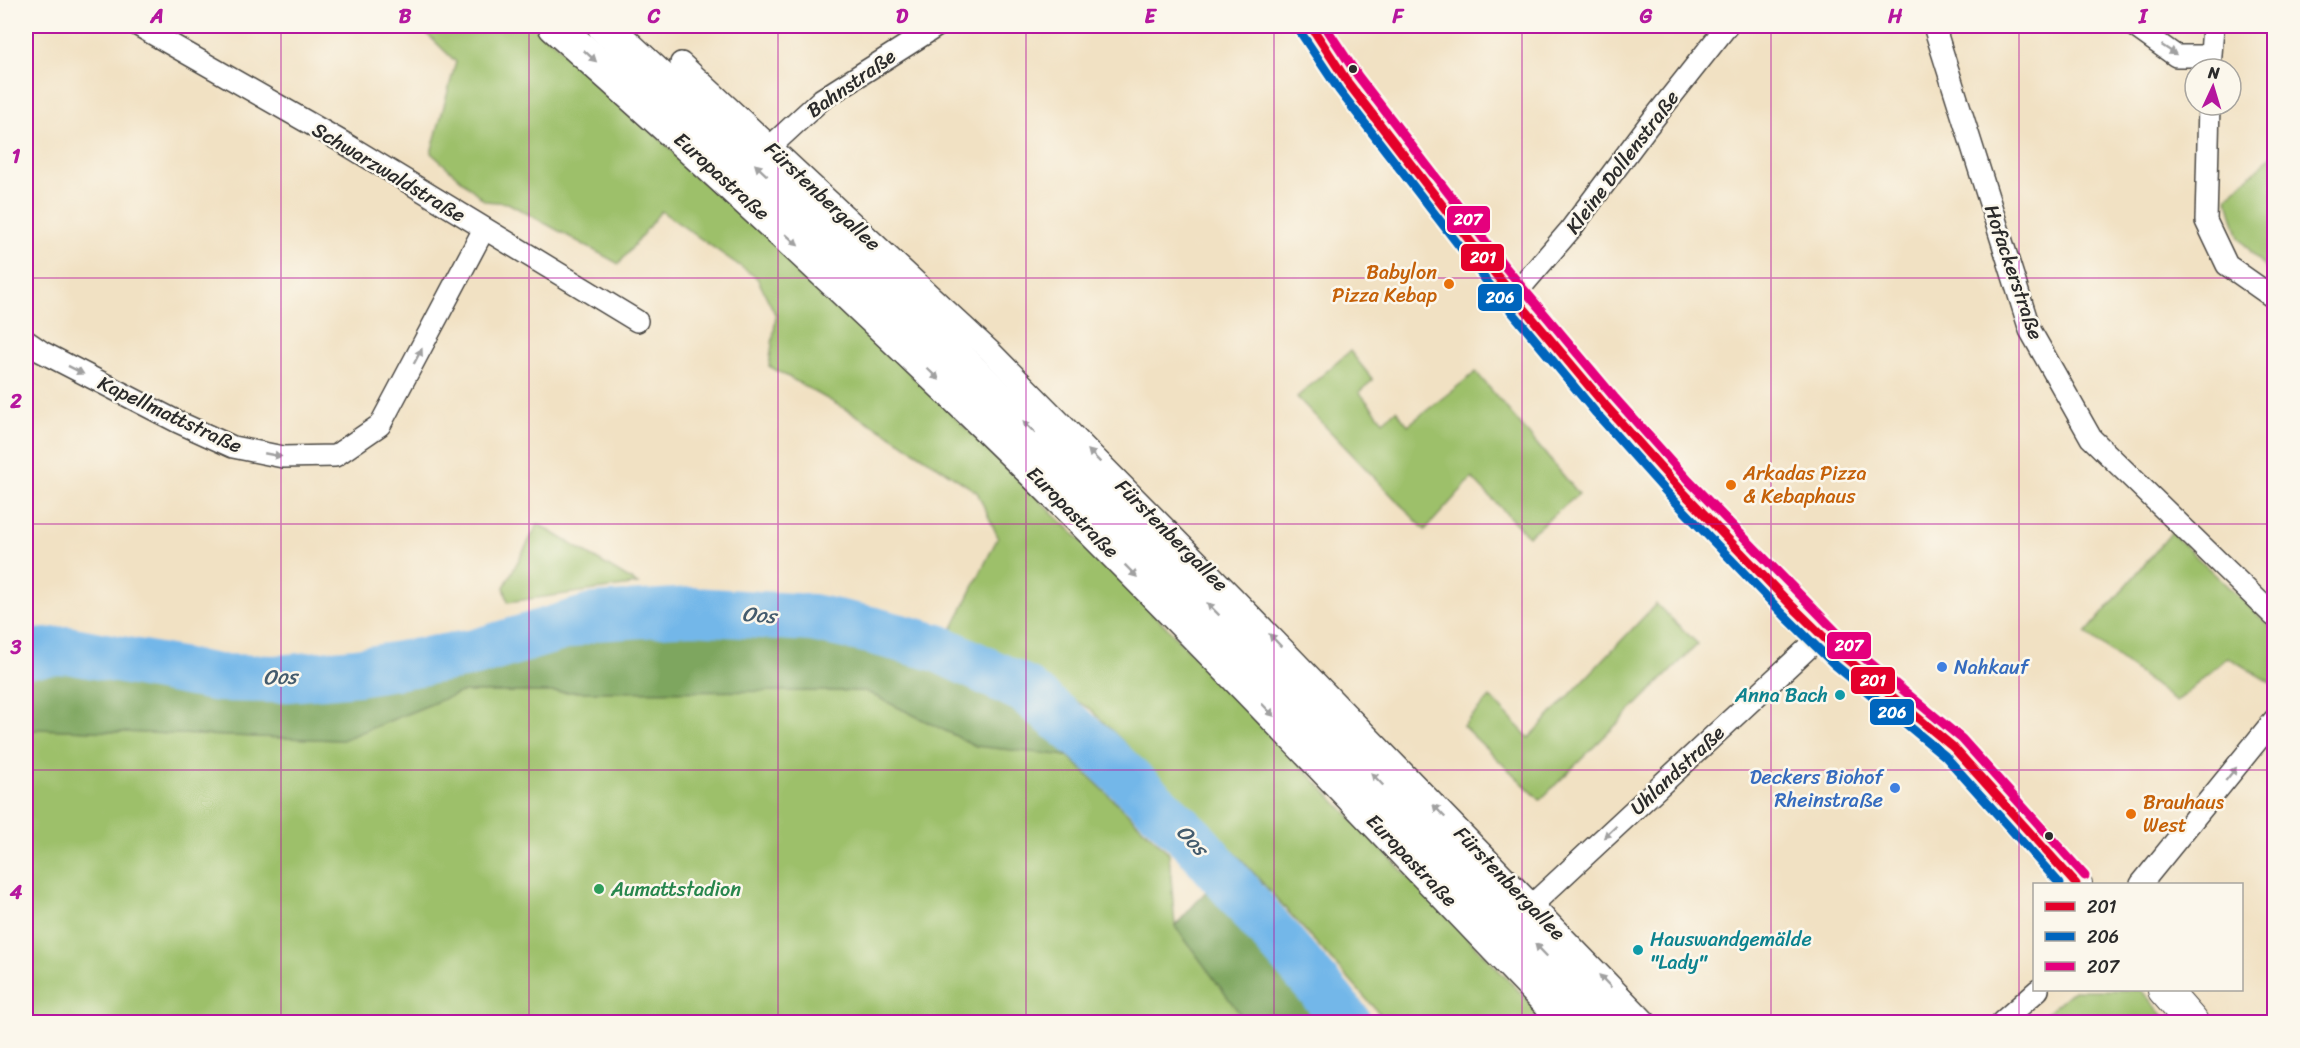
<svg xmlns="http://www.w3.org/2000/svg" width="2300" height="1048" font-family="Sriracha,sans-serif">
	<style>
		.green { fill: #9dc06a; stroke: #64764a; stroke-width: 1.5 }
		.forest { fill: #7ea65e; stroke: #546844; stroke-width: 1.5 }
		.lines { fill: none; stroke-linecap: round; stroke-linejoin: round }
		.river { stroke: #73b7e9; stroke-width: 48 }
		.street-casing { stroke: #494642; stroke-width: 24 }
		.secondary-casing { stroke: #494642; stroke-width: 34 }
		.primary-casing { stroke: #494642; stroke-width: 36 }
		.street { stroke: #fff; stroke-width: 21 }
		.secondary { stroke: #fff; stroke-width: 32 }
		.primary { stroke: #fff; stroke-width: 33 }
		.bus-1-casing { stroke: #fbf7ec; stroke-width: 14 }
		.bus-2-casing { stroke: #fbf7ec; stroke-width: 14 }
		.bus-3-casing { stroke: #fbf7ec; stroke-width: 14 }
		.bus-1 { stroke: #e4002b; stroke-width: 9 }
		.bus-2 { stroke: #0065bd; stroke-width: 9 }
		.bus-3 { stroke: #e5007d; stroke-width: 9 }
		.oneway { fill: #a0a0a0 }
		.grid { fill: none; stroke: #b5179e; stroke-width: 1.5; stroke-opacity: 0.55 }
		.bus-dot { fill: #2b2b2b; stroke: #fbf7ec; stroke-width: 2 }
		.food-dot { fill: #e8710a; stroke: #fbf7ec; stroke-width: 2 }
		.shop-dot { fill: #3f7fe0; stroke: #fbf7ec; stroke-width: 2 }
		.culture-dot { fill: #0f9aa8; stroke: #fbf7ec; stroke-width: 2 }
		.leisure-dot { fill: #2e9e5b; stroke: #fbf7ec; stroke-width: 2 }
		.labels { text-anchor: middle; stroke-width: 5; stroke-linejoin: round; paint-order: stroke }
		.street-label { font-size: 20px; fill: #2b2b2b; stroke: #fbf7ec }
		.food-label { font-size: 20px; fill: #c56008; stroke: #fbf7ec; text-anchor: start }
		.shop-label { font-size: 20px; fill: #366cbe; stroke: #fbf7ec; text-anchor: start }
		.culture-label { font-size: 20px; fill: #0d838f; stroke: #fbf7ec; text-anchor: end }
		.leisure-label { font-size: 20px; fill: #27864d; stroke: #fbf7ec; text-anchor: start }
		.water-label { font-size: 21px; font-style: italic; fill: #445c6e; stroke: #fbf7ec }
		.line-badge { stroke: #fbf7ec; stroke-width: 2 }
		.badge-label { font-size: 16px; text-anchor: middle; font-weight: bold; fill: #fff }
		.neatline { fill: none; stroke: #b5179e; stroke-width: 2 }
		.grid-label { font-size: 20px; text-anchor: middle; font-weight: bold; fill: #b5179e }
	</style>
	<rect width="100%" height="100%" fill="#fbf7ec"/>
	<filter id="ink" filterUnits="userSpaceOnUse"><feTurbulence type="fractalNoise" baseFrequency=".0167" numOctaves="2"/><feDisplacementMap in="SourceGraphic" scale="12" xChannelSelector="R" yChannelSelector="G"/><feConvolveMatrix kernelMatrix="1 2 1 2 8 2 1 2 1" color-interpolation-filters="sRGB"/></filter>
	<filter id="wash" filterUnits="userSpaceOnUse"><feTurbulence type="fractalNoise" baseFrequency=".008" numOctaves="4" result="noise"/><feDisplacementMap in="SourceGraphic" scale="24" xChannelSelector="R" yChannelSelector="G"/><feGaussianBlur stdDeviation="1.35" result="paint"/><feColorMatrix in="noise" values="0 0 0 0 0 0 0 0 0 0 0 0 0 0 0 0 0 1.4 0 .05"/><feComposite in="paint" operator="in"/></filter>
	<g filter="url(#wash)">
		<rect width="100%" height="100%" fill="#f1e1c3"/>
		<g class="green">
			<path d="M419 26H536L822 287 1117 576 1549 1022H1387L1242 860 1089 708 950 634 998 537 977 492 884 431 769 366 776 316 757 278 661 211 619 264 508 203 485 201 431 153 456 62Z"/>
			<path d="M2274 153V278L2239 238 2227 198Z"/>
			<path d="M1350 351 1373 380 1359 392 1383 421 1396 410 1408 425 1476 372 1579 494 1528 536 1472 478 1425 530 1297 397Z"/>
			<path d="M538 524 638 584 508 602 504 587Z"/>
			<path d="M2171 533 2274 630V685L2228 657 2176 702 2086 633Z"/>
			<path d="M1656 604 1698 644 1540 800 1463 726 1490 697 1529 738Z"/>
			<path d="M865 691 976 746 1068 756 1169 853 1175 926 1247 1022H26V732L39 729 342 740 461 692Z"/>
			<path d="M2074 990H2141L2169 1022H2112L2108 1019 2104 1022H2036Z"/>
		</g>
		<g class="forest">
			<path d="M677 623 782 626 915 652 1014 701 1068 756 976 746 865 691 461 692 342 740 39 729 26 732V670H51L145 684 303 699 426 677 595 634Z"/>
			<path d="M1209 888 1331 1014 1337 1022H1246L1175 926Z"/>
		</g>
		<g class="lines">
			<path class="river" d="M26 654 68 650 218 678 277 679 357 672 475 653 595 617 692 611 812 618 870 630 938 648 1024 689 1089 742 1193 840 1330 1000 1347 1022"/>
		</g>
	</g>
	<g filter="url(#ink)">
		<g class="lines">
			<defs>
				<g id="street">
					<path d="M139 26 344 143 637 321"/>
					<path d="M1934 26 2030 330 2091 438 2274 616"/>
					<path d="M2134 26 2176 56H2210"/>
					<path d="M681 63 990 351 1233 597 1646 1022"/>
					<path d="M2210 69 2213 26"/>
					<path d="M2209 105 2206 221 2227 265 2274 298"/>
					<path d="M770 147 822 99 937 26"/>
					<path d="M1512 294 1522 286 1570 230 1647 127 1727 26"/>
					<path d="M26 341 42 352 178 422 233 447 283 457 335 456 380 425 484 229"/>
					<path d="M2141 884 2274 720"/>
					<path d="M1532 905 1822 635"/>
					<path d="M2002 1022 2038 990"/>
				</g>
				<g id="secondary">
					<path d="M1311 26 1348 83 1497 276 1605 405 1680 489 1793 607 1842 655 1953 747 2076 884"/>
					<path d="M2164 990 2192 1022"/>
				</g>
				<g id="primary">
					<path d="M555 26C703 157 848 291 990 429 1188 621 1377 823 1568 1022"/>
					<path d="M604 26 881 281 1217 613 1611 1022"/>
				</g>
			</defs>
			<use href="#street" class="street-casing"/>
			<use href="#secondary" class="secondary-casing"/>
			<use href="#primary" class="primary-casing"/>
			<use href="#street" class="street"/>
			<use href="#secondary" class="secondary"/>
			<use href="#primary" class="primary"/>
			<defs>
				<path id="bus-1" d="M1311 26 1348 83 1497 276 1605 405 1680 489 1793 607 1842 655 1953 747 2076 884"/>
				<path id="bus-2" d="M1301 33 1339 90 1488 283 1596 413 1671 497 1785 616 1834 664 1945 756 2060 884"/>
				<path id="bus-3" d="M1325 26 1358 76 1506 268 1614 397 1689 481 1850 646 1962 739 2085 876"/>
			</defs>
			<use href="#bus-1" class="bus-1-casing"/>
			<use href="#bus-2" class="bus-2-casing"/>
			<use href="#bus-3" class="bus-3-casing"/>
			<use href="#bus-1" class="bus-1"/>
			<use href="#bus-2" class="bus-2"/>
			<use href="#bus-3" class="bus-3"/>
		</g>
		<defs><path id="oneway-solid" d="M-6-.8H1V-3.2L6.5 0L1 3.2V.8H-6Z" transform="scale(1.5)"/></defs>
		<g class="oneway">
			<use href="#oneway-solid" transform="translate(2169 50) rotate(33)"/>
			<use href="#oneway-solid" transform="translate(590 56) rotate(42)"/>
			<use href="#oneway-solid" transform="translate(761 170) rotate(-137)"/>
			<use href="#oneway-solid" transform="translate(792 240) rotate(42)"/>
			<use href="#oneway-solid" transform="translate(418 356) rotate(-62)"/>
			<use href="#oneway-solid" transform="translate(76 370) rotate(27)"/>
			<use href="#oneway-solid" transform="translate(933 374) rotate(44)"/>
			<use href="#oneway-solid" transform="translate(1029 427) rotate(-135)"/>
			<use href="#oneway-solid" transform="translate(273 455) rotate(11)"/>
			<use href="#oneway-solid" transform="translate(1094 456) rotate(-135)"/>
			<use href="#oneway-solid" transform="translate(1131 571) rotate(45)"/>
			<use href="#oneway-solid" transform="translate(1213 609) rotate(-135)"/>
			<use href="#oneway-solid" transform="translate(1275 640) rotate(-134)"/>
			<use href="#oneway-solid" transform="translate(1268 710) rotate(46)"/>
			<use href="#oneway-solid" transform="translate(2231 774) rotate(-51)"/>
			<use href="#oneway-solid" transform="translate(1377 779) rotate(-134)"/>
			<use href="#oneway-solid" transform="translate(1439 811) rotate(-134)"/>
			<use href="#oneway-solid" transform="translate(1610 832) rotate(137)"/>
			<use href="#oneway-solid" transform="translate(1541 950) rotate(-134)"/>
			<use href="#oneway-solid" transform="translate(1605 981) rotate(-134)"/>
		</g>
	</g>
	<path class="grid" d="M281 26V1022M529 26V1022M778 26V1022M1026 26V1022M1274 26V1022M1522 26V1022M1771 26V1022M2019 26V1022M26 278H2274M26 524H2274M26 770H2274"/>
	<g class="bus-dot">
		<circle cx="1353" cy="69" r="5"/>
		<circle cx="2049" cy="836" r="5"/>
	</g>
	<g class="food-dot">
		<circle cx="1449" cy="284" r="6"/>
		<circle cx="1731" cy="485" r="6"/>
		<circle cx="2131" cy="814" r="6"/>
	</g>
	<g class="shop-dot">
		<circle cx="1942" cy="667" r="6"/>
		<circle cx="1895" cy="788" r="6"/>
	</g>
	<g class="culture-dot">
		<circle cx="1840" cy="695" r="6"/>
		<circle cx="1638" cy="950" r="6"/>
	</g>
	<circle class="leisure-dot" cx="599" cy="889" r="6"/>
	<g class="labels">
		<g class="street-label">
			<text transform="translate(851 83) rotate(-35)" y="7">Bahnstraße</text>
			<text transform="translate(1622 162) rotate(-53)" y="7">Kleine Dollenstraße</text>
			<text transform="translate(389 172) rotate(31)" y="7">Schwarzwaldstraße</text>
			<text transform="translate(722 176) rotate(42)" y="7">Europastraße</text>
			<text transform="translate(823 196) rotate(43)" y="7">Fürstenbergallee</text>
			<text transform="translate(2014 272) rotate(71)" y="7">Hofackerstraße</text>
			<text transform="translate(170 414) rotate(25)" y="7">Kapellmattstraße</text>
			<text transform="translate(1073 512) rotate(45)" y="7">Europastraße</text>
			<text transform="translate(1172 535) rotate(45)" y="7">Fürstenbergallee</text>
			<text transform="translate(1677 770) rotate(-43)" y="7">Uhlandstraße</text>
			<text transform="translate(1412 860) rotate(46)" y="7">Europastraße</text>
			<text transform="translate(1510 883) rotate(46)" y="7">Fürstenbergallee</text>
		</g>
		<g class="food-label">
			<text x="1437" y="279" text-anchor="end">Babylon<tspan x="1437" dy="23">Pizza Kebap</tspan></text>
			<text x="1743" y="480">Arkadas Pizza<tspan x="1743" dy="23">&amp; Kebaphaus</tspan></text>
			<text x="2143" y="809">Brauhaus<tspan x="2143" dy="23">West</tspan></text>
		</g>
		<g class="shop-label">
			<text x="1954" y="674">Nahkauf</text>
			<text x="1883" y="784" text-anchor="end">Deckers Biohof<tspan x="1883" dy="23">Rheinstraße</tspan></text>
		</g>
		<g class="culture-label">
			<text x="1828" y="702">Anna Bach</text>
			<text x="1650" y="946" text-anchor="start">Hauswandgemälde<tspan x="1650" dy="23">"Lady"</tspan></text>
		</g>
		<g class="leisure-label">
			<text x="611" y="896">Aumattstadion</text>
		</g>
		<g class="water-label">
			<text transform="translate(759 615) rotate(4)" y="7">Oos</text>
			<text transform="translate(280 677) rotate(-2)" y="7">Oos</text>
			<text transform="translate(1192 840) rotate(46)" y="7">Oos</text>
		</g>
	</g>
	<g class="line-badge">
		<rect x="1446" y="205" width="45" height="29" rx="6" fill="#e5007d"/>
		<rect x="1460" y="243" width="45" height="29" rx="6" fill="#e4002b"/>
		<rect x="1477" y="283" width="46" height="29" rx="6" fill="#0065bd"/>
		<rect x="1826" y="631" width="46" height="29" rx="6" fill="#e5007d"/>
		<rect x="1850" y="666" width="46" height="29" rx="6" fill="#e4002b"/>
		<rect x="1869" y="698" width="46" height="28" rx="6" fill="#0065bd"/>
	</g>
	<g class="badge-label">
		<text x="1468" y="225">207</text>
		<text x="1483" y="263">201</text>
		<text x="1500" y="303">206</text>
		<text x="1849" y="651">207</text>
		<text x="1873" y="686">201</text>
		<text x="1892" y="718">206</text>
	</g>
	<rect width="2300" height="1048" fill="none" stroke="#fbf7ec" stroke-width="66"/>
	<rect x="2033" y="883" width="210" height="108" fill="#fbf7ec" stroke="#a8a59f" stroke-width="1.5"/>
	<rect x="2045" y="902" width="30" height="9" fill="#e4002b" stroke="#a8a59f" stroke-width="1.5"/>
	<text x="2087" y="913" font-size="18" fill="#2b2b2b">201</text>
	<rect x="2045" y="932" width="30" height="9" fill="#0065bd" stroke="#a8a59f" stroke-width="1.5"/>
	<text x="2087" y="943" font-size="18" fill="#2b2b2b">206</text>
	<rect x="2045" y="962" width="30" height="9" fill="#e5007d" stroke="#a8a59f" stroke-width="1.5"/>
	<text x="2087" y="973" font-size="18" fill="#2b2b2b">207</text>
	<g transform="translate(2213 87) rotate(4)"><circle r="28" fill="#fbf7ec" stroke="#a8a59f" stroke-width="1.5"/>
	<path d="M0-4.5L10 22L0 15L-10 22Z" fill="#b5179e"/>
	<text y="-9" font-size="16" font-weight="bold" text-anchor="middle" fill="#2b2b2b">N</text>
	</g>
	<rect x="33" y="33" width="2234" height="982" class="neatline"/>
	<g class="grid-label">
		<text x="157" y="23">A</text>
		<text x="405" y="23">B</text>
		<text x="654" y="23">C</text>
		<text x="902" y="23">D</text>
		<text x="1150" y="23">E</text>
		<text x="1398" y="23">F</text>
		<text x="1646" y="23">G</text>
		<text x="1895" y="23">H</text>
		<text x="2143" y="23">I</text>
		<text x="16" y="163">1</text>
		<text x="16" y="408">2</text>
		<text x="16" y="654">3</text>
		<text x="16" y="899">4</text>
	</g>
</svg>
